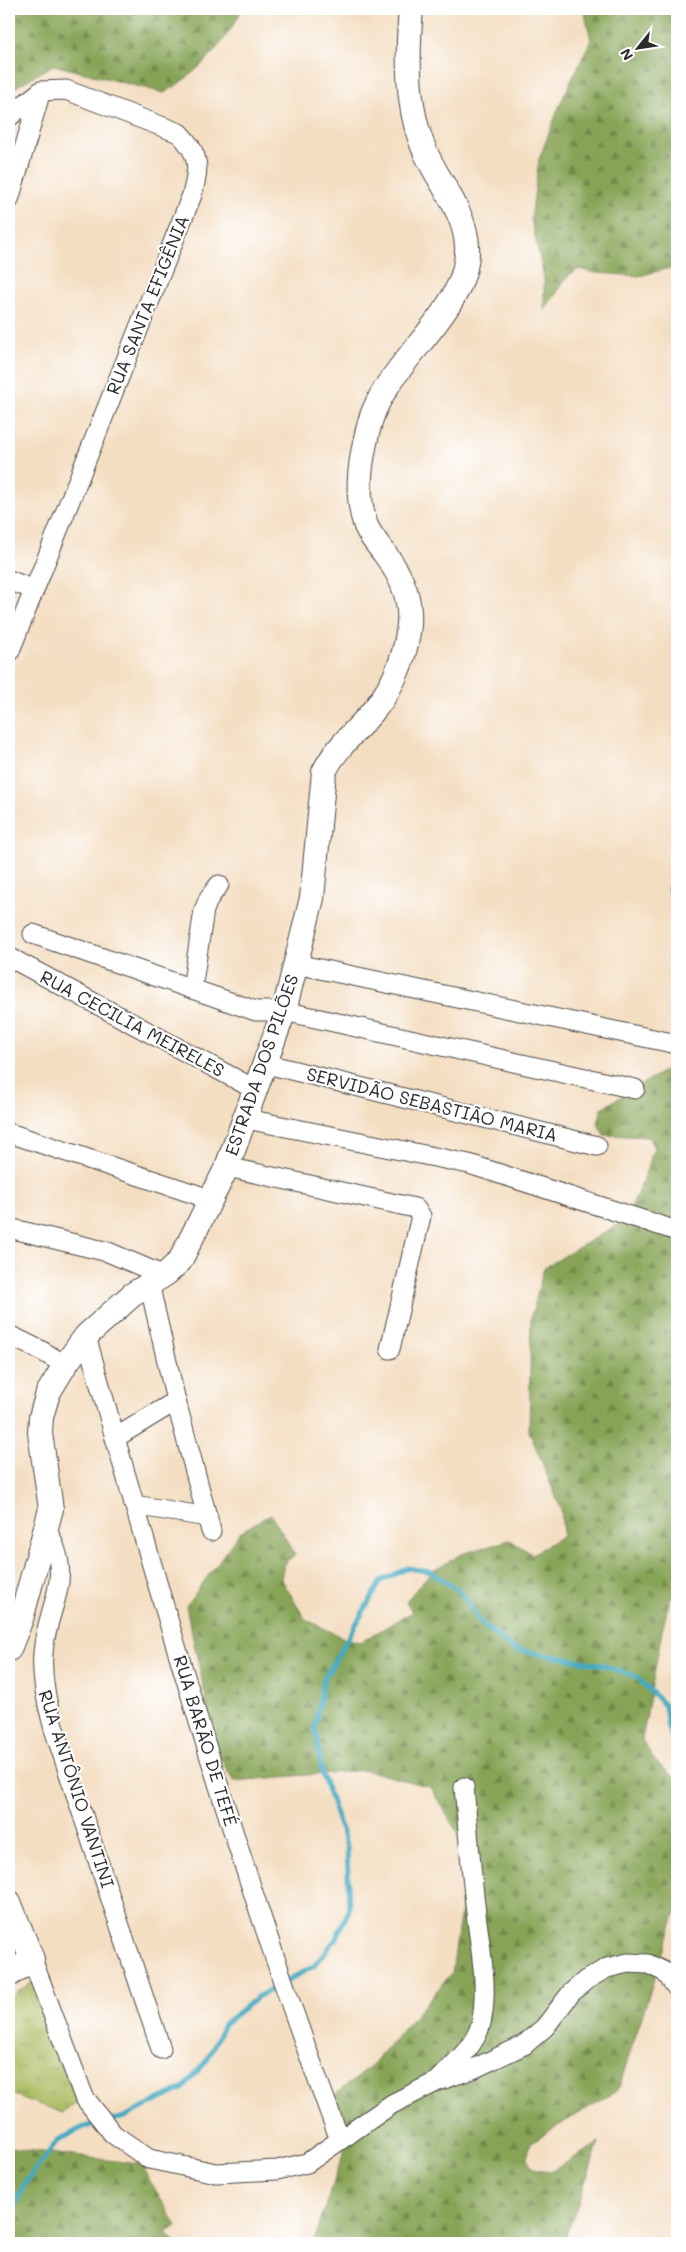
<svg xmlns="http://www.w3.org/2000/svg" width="686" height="2252" font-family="Mali,sans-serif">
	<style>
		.forest { fill: url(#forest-firs); stroke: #596840 }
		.park { fill: url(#park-tufts); stroke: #6a7446 }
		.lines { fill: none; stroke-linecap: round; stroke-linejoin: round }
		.stream { stroke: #41aac1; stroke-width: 5 }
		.minor-casing { stroke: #494642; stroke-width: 21 }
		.tertiary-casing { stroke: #494642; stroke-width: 26 }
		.minor { stroke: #fff; stroke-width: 19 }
		.tertiary { stroke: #fff; stroke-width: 24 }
		.labels { text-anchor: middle; stroke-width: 4.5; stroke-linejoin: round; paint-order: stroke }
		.street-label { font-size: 18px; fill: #2b2b2b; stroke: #fff }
	</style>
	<defs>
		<pattern id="forest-firs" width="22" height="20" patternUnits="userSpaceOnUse" patternTransform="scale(1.25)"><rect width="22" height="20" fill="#87a456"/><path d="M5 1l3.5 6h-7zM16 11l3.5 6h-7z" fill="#6f8647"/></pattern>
		<pattern id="park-tufts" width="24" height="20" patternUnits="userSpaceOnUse" patternTransform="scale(1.25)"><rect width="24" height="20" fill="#aabc60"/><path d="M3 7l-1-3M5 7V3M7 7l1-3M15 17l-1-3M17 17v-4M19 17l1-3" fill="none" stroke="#8b994f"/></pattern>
	</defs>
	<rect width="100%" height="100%" fill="#fff"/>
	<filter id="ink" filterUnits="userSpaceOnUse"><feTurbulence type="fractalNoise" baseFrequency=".02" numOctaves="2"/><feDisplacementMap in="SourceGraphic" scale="10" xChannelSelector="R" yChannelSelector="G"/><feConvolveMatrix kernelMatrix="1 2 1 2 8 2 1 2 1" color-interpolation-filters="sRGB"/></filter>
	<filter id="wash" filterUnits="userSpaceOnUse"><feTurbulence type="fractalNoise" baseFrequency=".0096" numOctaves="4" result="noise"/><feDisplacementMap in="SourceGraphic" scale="20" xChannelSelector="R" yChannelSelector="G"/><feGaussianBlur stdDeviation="1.12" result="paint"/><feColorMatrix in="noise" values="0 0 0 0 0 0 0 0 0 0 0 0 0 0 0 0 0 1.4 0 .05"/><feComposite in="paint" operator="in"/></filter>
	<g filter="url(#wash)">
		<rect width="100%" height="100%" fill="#f4dec2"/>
		<g class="forest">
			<path d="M9 9H242C226 43 197 74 164 93L53 65 9 91Z"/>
			<path d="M584 9H677V266L639 276 596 273 579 269 569 275 544 311V278L531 219 539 159 561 102 591 40Z"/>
			<path d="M677 882V922L667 888Z"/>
			<path d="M677 1063V1594L670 1598 662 1631 642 1740 655 1761 677 1780V1909L618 2090 531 2142 527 2158 533 2168 550 2172 599 2143 564 2243H313L348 2139 335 2095 373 2064 452 1973 469 1852 430 1787 365 1770 234 1781 218 1755 186 1606 240 1532 271 1514 295 1555 285 1562 281 1578 305 1619 344 1638 361 1642 412 1612 406 1601 431 1572 462 1554 510 1540 532 1554 563 1536 561 1509 529 1431 531 1317 544 1268 627 1219 649 1164 654 1147 648 1137 604 1135 598 1124 602 1108Z"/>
			<path d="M9 2148 140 2164 177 2226 166 2232 175 2243H9Z"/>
		</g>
		<path class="park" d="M32 1982 77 2103 62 2113 9 2093V1998Z"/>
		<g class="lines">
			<g class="stream">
				<path d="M109 2121 124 2117 184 2088 207 2060 224 2024 257 1997 314 1966 335 1940 349 1910 347 1847 322 1773 315 1727 323 1681 381 1581 408 1568 431 1572 460 1591 481 1623 513 1649 602 1665 637 1677 665 1706 668 1728 677 1751"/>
				<path d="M9 2219 26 2182 57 2141 84 2127 100 2123"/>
			</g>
		</g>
	</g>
	<g filter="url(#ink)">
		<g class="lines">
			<defs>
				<g id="minor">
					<path d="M9 117 41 91 66 90 179 133C201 155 199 168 192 195L9 653"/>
					<path d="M9 200 41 91"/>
					<path d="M9 580 34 590"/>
					<path d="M33 934 256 1011H284L635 1089"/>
					<path d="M9 957 256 1090"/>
					<path d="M296 964 677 1044"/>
					<path d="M192 989 204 910 209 898 219 885"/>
					<path d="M267 1064 597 1146"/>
					<path d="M247 1119 469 1164 677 1231"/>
					<path d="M9 1133 210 1199"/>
					<path d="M227 1167 415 1208 421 1216 390 1349"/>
					<path d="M9 1228 108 1252 162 1275"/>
					<path d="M149 1283 176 1401 211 1531"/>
					<path d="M9 1335 42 1351 65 1365"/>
					<path d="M86 1336C163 1607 241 1877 340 2140"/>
					<path d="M115 1438 176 1401"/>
					<path d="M134 1505 208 1517"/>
					<path d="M45 1527C77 1580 47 1602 43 1653 41 1680 47 1703 54 1729L161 2049"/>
					<path d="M32 1959 84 2097 113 2134 149 2159 216 2173 277 2170 307 2163 392 2104 438 2081 473 2069 524 2045 545 2027 571 1993 586 1980 607 1968 628 1963 648 1964 665 1972 677 1988"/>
					<path d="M440 2078C455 2063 476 2045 481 2023 489 1988 480 1948 476 1913 471 1871 468 1829 464 1787"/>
				</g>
				<g id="tertiary">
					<path d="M9 1649 21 1619 51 1509 40 1433 41 1417 48 1393 65 1365 86 1336 132 1295 167 1273 180 1261 227 1167 284 1011 312 898 324 772C336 747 357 731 374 710 392 688 404 660 408 633 413 602 403 578 385 554 378 545 371 537 366 526 354 493 361 456 370 422 387 361 470 311 467 247 466 212 438 182 425 151 406 108 407 55 411 9"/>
					<path d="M9 1902 32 1959 9 1975"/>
				</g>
			</defs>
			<use href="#minor" class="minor-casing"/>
			<use href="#tertiary" class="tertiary-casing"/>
			<use href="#minor" class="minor"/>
			<use href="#tertiary" class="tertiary"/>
		</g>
	</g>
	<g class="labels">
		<g class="street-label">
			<text transform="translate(148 305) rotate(-68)" y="6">RUA SANTA EFIGÊNIA</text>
			<text transform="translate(132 1024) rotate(28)" y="6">RUA CECILIA MEIRELES</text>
			<text transform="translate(262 1065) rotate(-71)" y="6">ESTRADA DOS PILÕES</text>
			<text transform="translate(432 1105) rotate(14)" y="6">SERVIDÃO SEBASTIÃO MARIA</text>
			<text transform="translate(205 1741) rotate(73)" y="6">RUA BARÃO DE TEFÉ</text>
			<text transform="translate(76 1789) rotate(72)" y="6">RUA ANTÔNIO VANTINI</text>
		</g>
	</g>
	<rect width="686" height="2252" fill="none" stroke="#fff" stroke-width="30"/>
	<g transform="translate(638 48) rotate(240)" stroke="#ffffff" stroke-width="4" paint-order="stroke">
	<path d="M0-4L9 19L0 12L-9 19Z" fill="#2b2b2b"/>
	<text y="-8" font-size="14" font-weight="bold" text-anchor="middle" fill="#2b2b2b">N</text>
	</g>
</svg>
